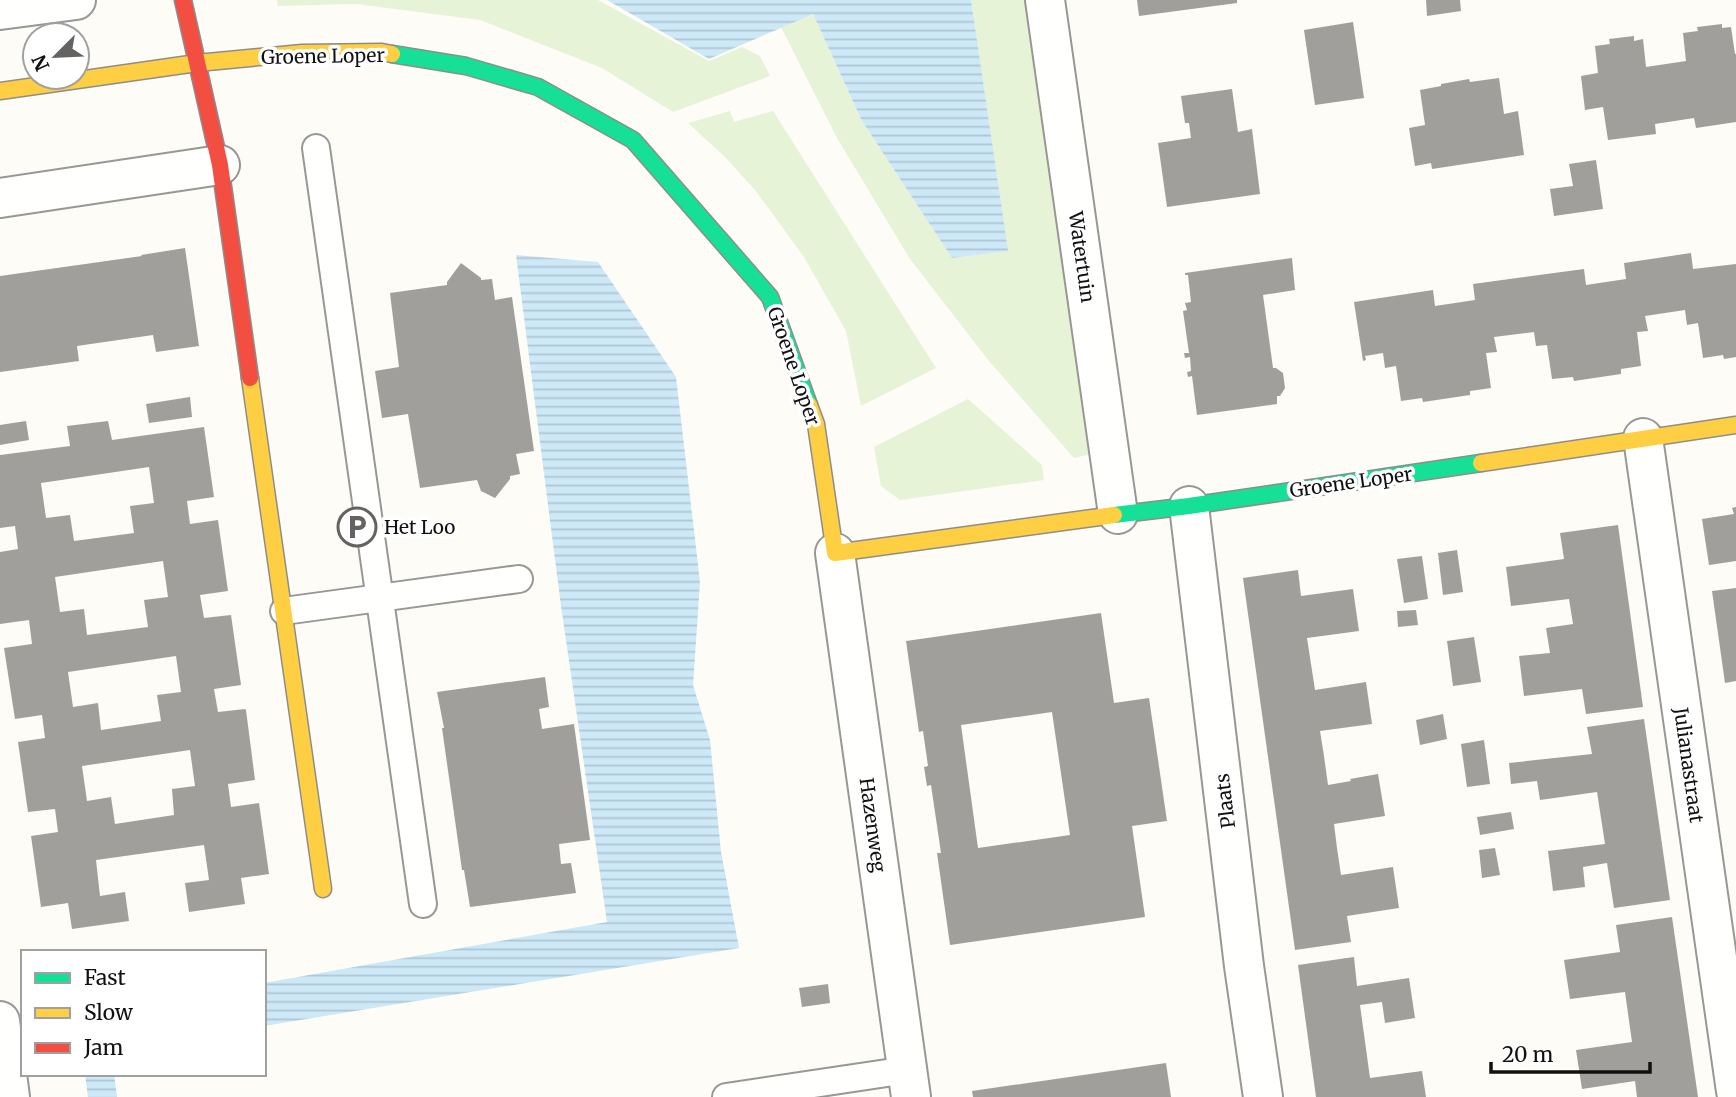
<svg xmlns="http://www.w3.org/2000/svg" width="1736" height="1097" font-family="Merriweather,serif">
	<style>
		.grass { fill: #e7f3d7 }
		.water { fill: url(#water-rules) }
		.building { fill: #a19f9c; fill-rule: evenodd }
		.lines { fill: none; stroke-linecap: round; stroke-linejoin: round }
		.lane-casing { stroke: #979795; stroke-width: 30 }
		.street-casing { stroke: #979795; stroke-width: 42 }
		.fast-casing { stroke: #8e8d8b; stroke-width: 19 }
		.slow-casing { stroke: #8e8d8b; stroke-width: 19 }
		.jam-casing { stroke: #8e8d8b; stroke-width: 19 }
		.lane { stroke: #fffffe; stroke-width: 26 }
		.street { stroke: #fffffe; stroke-width: 38 }
		.fast { stroke: #16e098; stroke-width: 16 }
		.slow { stroke: #ffcf43; stroke-width: 16 }
		.jam { stroke: #f24e42; stroke-width: 16 }
		.labels { text-anchor: middle; stroke-width: 7; stroke-linejoin: round; paint-order: stroke }
		.street-label { font-size: 19px; fill: #111; stroke: #fff }
		.poi-label { font-size: 19px; fill: #111; stroke: #fff; text-anchor: start }
	</style>
	<defs>
		<pattern id="water-rules" width="6" height="5" patternUnits="userSpaceOnUse" patternTransform="scale(1.75)"><rect width="6" height="5" fill="#cde8f7"/><path d="M0 2.5h6" fill="none" stroke="#afc6d3"/></pattern>
	</defs>
	<rect width="100%" height="100%" fill="#fdfcf7"/>
	<g class="grass">
		<path d="M277 0H598L709 61 742 47 760 56 770 76 673 112 602 68 480 20 356 4 278 6Z"/>
		<path d="M971 0H1026L1091 454 1074 458 989 361 910 259 837 138 781 27 813 14 862 121 952 258 1007 251Z"/>
		<path d="M730 111 734 122 773 111 936 368 861 406 846 331 804 257 755 190 724 156 688 123Z"/>
		<path d="M968 399 1042 465 1044 480 900 500 881 486 874 447Z"/>
	</g>
	<g class="water">
		<path d="M607 0H971L1008 251 952 258 862 121 813 14 709 59Z"/>
		<path d="M516 255 598 262 676 377 700 582 693 685 710 740 721 852 739 948 264 1026V983L607 922 561 606Z"/>
		<path d="M85 1074H114L117 1097H88Z"/>
	</g>
	<g class="building">
		<path d="M1137 0H1237V3L1139 16Z"/>
		<path d="M1426 0H1460L1461 11 1427 16Z"/>
		<path d="M1353 22 1364 98 1315 105 1304 30Z"/>
		<path d="M1722 24V28L1731 27 1735 54H1736V122L1696 128 1694 118 1655 124 1656 134 1608 140 1603 107 1585 110 1581 76 1598 73 1595 46 1610 44 1609 39 1634 36V41L1643 39 1646 67 1686 61 1683 33 1698 31 1697 27Z"/>
		<path d="M1499 78 1504 114 1518 111 1524 155 1432 169 1431 163 1415 166 1409 128 1425 125 1420 90 1441 86V84L1469 79 1470 82Z"/>
		<path d="M1232 89 1238 132 1252 129 1260 194 1167 207 1158 143 1191 138 1189 123H1185L1181 96Z"/>
		<path d="M1596 160 1603 209 1554 216 1550 189 1573 186 1569 164Z"/>
		<path d="M185 248 199 346 156 352 153 335 77 346 79 361 0 372V276L142 256 141 255Z"/>
		<path d="M1691 253 1693 269 1736 264V357L1724 359 1723 355 1703 358 1698 323 1687 325 1685 310 1645 316 1648 331 1637 332 1641 366 1621 369V374L1574 381 1573 377 1552 379 1547 345 1536 346 1534 332 1494 337 1497 352 1486 353 1491 388 1470 391V395L1423 402 1422 398 1401 401 1396 366 1385 368 1383 353 1365 356 1366 360 1363 361 1354 302 1433 290 1435 306 1475 300 1473 284 1584 269 1586 285 1626 279 1624 263Z"/>
		<path d="M1292 258 1295 290 1263 295 1273 368H1276L1283 373 1285 388 1280 396H1277V404L1197 415 1192 376 1188 377 1187 372 1191 371 1190 357 1185 358 1184 353H1189L1183 311 1187 310 1185 303 1191 302 1188 275H1185V273Z"/>
		<path d="M461 263 481 278V280L492 279 495 300 512 297 534 451 516 454 520 474 510 476V479L495 498 481 491 477 480 420 488 408 414 382 418 375 371 399 367 390 293 447 285V282Z"/>
		<path d="M190 397 192 417 149 423 146 404Z"/>
		<path d="M26 421 29 440 0 445V425Z"/>
		<path d="M108 421 112 440 204 427 214 497 187 501 190 524 218 520 228 591 200 595 204 618 231 615 241 685 214 689 218 712 245 709 246 710 255 780 228 784 231 807 259 803 269 874 241 878 245 904 189 912 185 883 209 880 204 845 96 860 100 896 125 892 129 921 72 929 68 903 41 907 31 836 58 832 55 809 28 812 18 742 45 738 42 715 15 719 4 648 32 644 29 620 0 624V552L18 549 15 526 0 528V455L70 446 67 426ZM149 467 154 503 130 506 134 533 74 541 70 515 46 518 41 483ZM163 561 168 597 144 600 148 627 87 635 84 609 60 612 55 577ZM176 656 181 692 157 695 161 721 101 730 98 703 73 707 68 672ZM190 750 195 786 172 789 174 815 115 824 111 797 87 801 82 766Z"/>
		<path d="M1736 507V561L1709 565 1702 519 1734 514 1732 508Z"/>
		<path d="M1618 525 1643 707 1586 714 1582 689 1524 696 1519 656 1550 653 1546 628 1573 624 1569 599 1511 606 1506 567 1564 559 1560 533Z"/>
		<path d="M1457 550 1463 592 1443 595 1438 553Z"/>
		<path d="M1422 556 1428 599 1404 603 1397 559Z"/>
		<path d="M1298 570 1301 596 1353 589 1359 631 1307 638 1315 690 1366 682 1372 724 1320 731 1324 756 1328 785 1351 781 1350 779 1378 774 1385 816 1334 824 1337 848 1341 875 1393 867 1399 908 1347 916 1351 942 1295 950 1243 578Z"/>
		<path d="M1736 588V681L1725 683 1712 591Z"/>
		<path d="M1416 610 1418 625 1398 627 1397 611Z"/>
		<path d="M1101 613 1114 703 1149 698 1167 821 1132 826 1145 917 950 945 937 853H941L931 785 927 786 924 767 928 766 923 731 919 732 906 641ZM1052 712 1070 835 978 848 961 725Z"/>
		<path d="M1474 637 1481 682 1453 686 1447 641Z"/>
		<path d="M545 677 549 707 539 709 542 729 574 724 590 840 559 844 561 864 571 863 576 893 470 907 464 870H462L442 728H444L437 692Z"/>
		<path d="M1443 714 1447 739 1420 745 1416 720Z"/>
		<path d="M1644 719 1670 900 1614 908 1607 863 1583 867 1585 887 1553 891 1548 851 1605 844 1597 792 1540 800 1537 781 1511 784 1509 763 1592 754 1587 727Z"/>
		<path d="M1484 740 1490 784 1467 787 1461 744Z"/>
		<path d="M1511 812 1514 829 1480 835 1477 817Z"/>
		<path d="M1495 848 1500 875 1482 878 1479 850Z"/>
		<path d="M1672 917 1698 1097H1637L1635 1081 1582 1089 1576 1050 1632 1042 1625 992 1570 999 1564 960 1620 952 1616 925Z"/>
		<path d="M1354 957 1357 986 1409 978 1415 1018 1385 1023 1382 1002 1360 1005 1370 1078 1422 1071 1426 1097H1316L1298 965Z"/>
		<path d="M828 984 830 1003 802 1007 799 988Z"/>
		<path d="M1166 1063 1171 1097H973L972 1091Z"/>
	</g>
	<g class="lines">
		<defs>
			<g id="lane">
				<path d="M316 148 423 904"/>
				<path d="M284 611 519 579"/>
				<path d="M726 1097 907 1070"/>
			</g>
			<g id="street">
				<path d="M1045 0 1118 514"/>
				<path d="M0 10 76 0"/>
				<path d="M0 198 220 165"/>
				<path d="M1643 438 1736 1091"/>
				<path d="M1189 506 1244 966 1263 1097"/>
				<path d="M835 553 911 1097"/>
				<path d="M0 1021 10 1097"/>
			</g>
			<g id="fast">
				<path d="M392 54 466 66 538 87 633 140 770 297 809 405"/>
				<path d="M1114 515 1189 506 1481 463"/>
			</g>
			<g id="slow">
				<path d="M0 91 197 63 302 53 382 52 392 54"/>
				<path d="M250 378 323 889"/>
				<path d="M809 405 816 424 835 553 1114 515"/>
				<path d="M1481 463 1736 425"/>
			</g>
			<path id="jam" d="M183 0 220 165 250 378"/>
		</defs>
		<use href="#lane" class="lane-casing"/>
		<use href="#street" class="street-casing"/>
		<use href="#fast" class="fast-casing"/>
		<use href="#slow" class="slow-casing"/>
		<use href="#jam" class="jam-casing"/>
		<use href="#lane" class="lane"/>
		<use href="#street" class="street"/>
		<use href="#fast" class="fast"/>
		<use href="#slow" class="slow"/>
		<use href="#jam" class="jam"/>
	</g>
	<defs>
		<symbol id="parking-ring" viewBox="-11 -11 22 22"><circle r="9.5" fill="#fff" stroke="#646362" stroke-width="1.5"/><path d="M-3.5-5.5H1a3.5 3.5 0 0 1 0 7H-1V5.5H-3.5ZM-1-3.4V-.6H.8a1.4 1.4 0 0 0 0-2.8Z" fill="#646362"/></symbol>
	</defs>
	<g fill-rule="evenodd">
		<use href="#parking-ring" x="335" y="505" width="44" height="44"/>
	</g>
	<g class="labels">
		<g class="street-label">
			<text transform="translate(323 56) rotate(-1)" y="7">Groene Loper</text>
			<text transform="translate(1082 257) rotate(82)" y="7">Watertuin</text>
			<text transform="translate(794 366) rotate(71)" y="7">Groene Loper</text>
			<text transform="translate(1351 482) rotate(-8)" y="7">Groene Loper</text>
			<text transform="translate(1689 765) rotate(82)" y="7">Julianastraat</text>
			<text transform="translate(1225 801) rotate(-97)" y="7">Plaats</text>
			<text transform="translate(873 825) rotate(82)" y="7">Hazenweg</text>
		</g>
		<g class="poi-label">
			<text x="384" y="534">Het Loo</text>
		</g>
	</g>
	<rect x="21" y="950" width="245" height="126" fill="#ffffff" stroke="#a0a0a0" stroke-width="2"/>
	<rect x="35" y="973" width="35" height="10" fill="#16e098" stroke="#a0a0a0" stroke-width="2"/>
	<text x="84" y="985" font-size="21" fill="#111111">Fast</text>
	<rect x="35" y="1008" width="35" height="10" fill="#ffcf43" stroke="#a0a0a0" stroke-width="2"/>
	<text x="84" y="1020" font-size="21" fill="#111111">Slow</text>
	<rect x="35" y="1043" width="35" height="10" fill="#f24e42" stroke="#a0a0a0" stroke-width="2"/>
	<text x="84" y="1055" font-size="21" fill="#111111">Jam</text>
	<g transform="translate(56 56) rotate(246)"><circle r="33" fill="#ffffff" stroke="#a0a0a0" stroke-width="2"/>
	<path d="M0-5L12 26L0 18L-12 26Z" fill="#646362"/>
	<text y="-10" font-size="19" font-weight="bold" text-anchor="middle" fill="#111111">N</text>
	</g>
	<path d="M1491 1062v10h159v-10" fill="none" stroke="#111111" stroke-width="3.5"/>
	<text x="1502" y="1062" font-size="21" fill="#111111" stroke="#ffffff" stroke-width="5" paint-order="stroke">20 m</text>
</svg>
